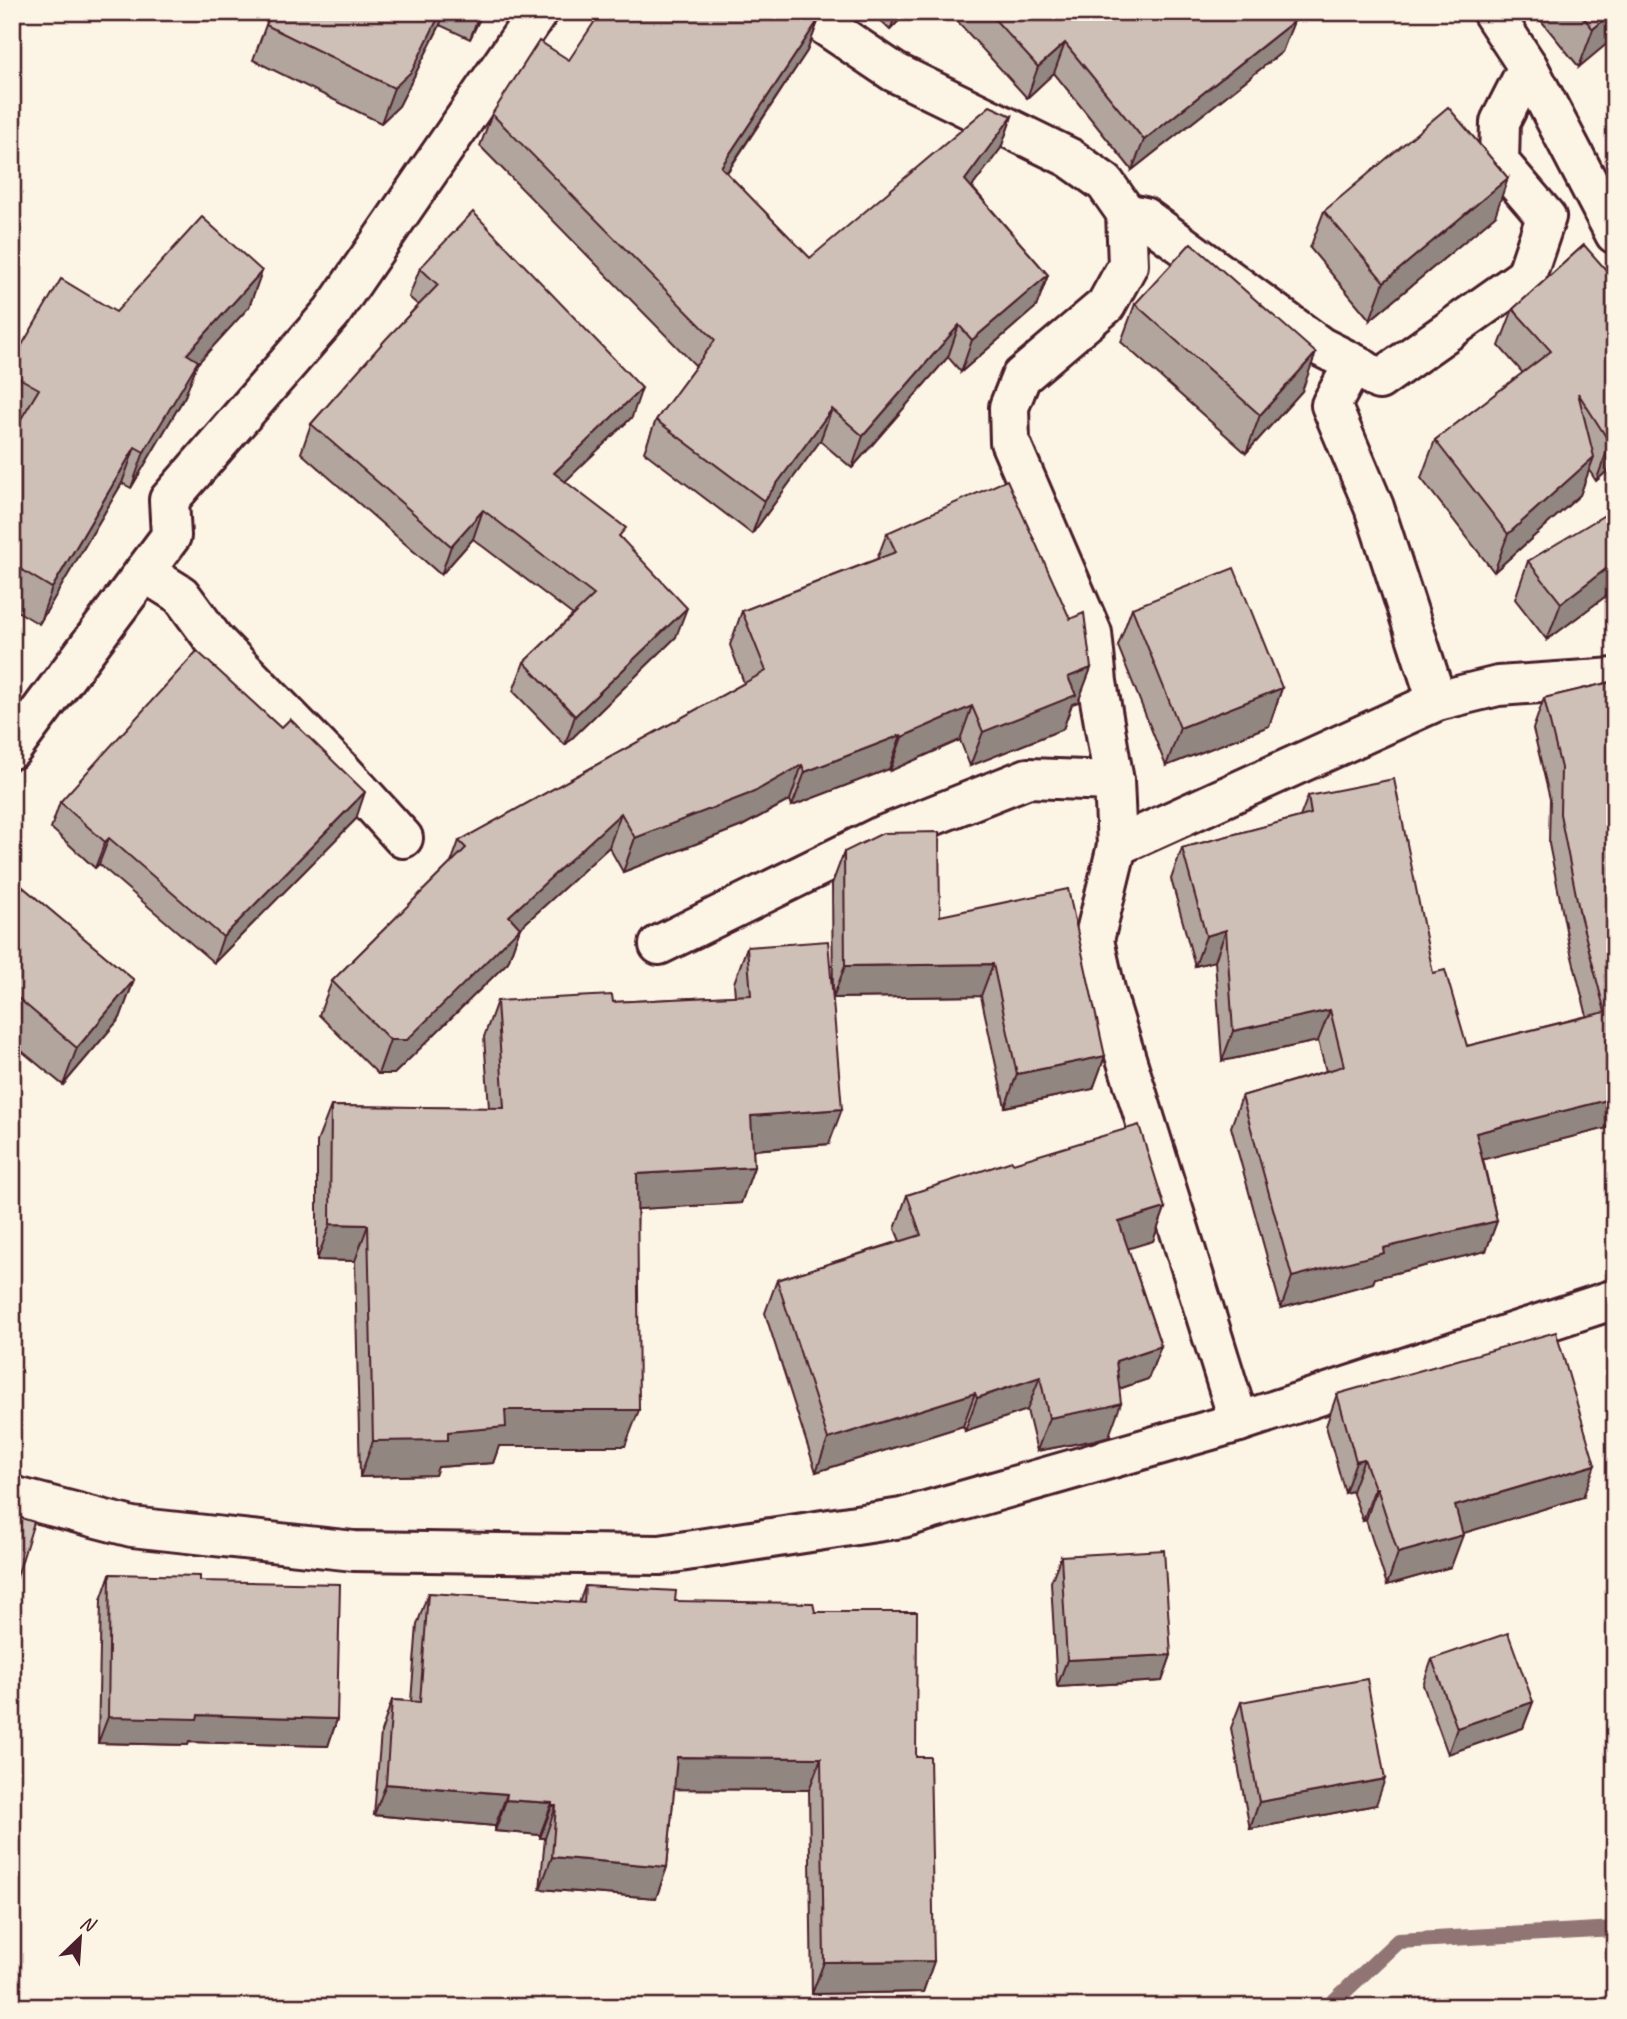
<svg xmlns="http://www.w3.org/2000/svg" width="1627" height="2019" font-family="Caveat,sans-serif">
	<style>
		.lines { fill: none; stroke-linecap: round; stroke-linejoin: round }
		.stream { stroke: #917474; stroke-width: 16 }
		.minor-casing { stroke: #4a1f2b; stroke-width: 44 }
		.minor { stroke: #fcf5e5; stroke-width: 38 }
		.wall { fill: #b2a59d; stroke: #4a1f2b; stroke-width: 2 }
		.shaded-wall { fill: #918680; stroke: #4a1f2b; stroke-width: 2 }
		.building { fill: #cfc0b7; stroke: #4a1f2b; stroke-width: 2 }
	</style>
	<rect width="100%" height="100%" fill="#fcf5e5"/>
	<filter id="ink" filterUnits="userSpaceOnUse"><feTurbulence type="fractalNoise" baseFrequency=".0143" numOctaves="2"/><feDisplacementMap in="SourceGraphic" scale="14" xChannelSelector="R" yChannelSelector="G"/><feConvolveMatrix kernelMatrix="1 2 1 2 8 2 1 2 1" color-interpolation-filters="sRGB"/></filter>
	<g filter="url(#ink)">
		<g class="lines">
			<path class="stream" d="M1328 2007 1398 1941 1615 1929"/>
			<defs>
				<g id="minor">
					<path d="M805 12 894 72 1070 158 1105 183 1126 213 1128 265 1106 305 1021 377 1009 407 1010 442 1092 633 1097 682 1114 781 1117 846 1094 940 1106 994 1239 1422"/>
					<path d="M1528 67 1615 234"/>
					<path d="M1126 213 1144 217 1321 347 1357 365"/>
					<path d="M144 572 181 595 214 640 343 772 403 838"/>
					<path d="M1437 701 1374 507 1331 405 1346 378 1357 365 1379 380 1526 276 1546 217 1499 162 1500 122 1528 67 1492 12"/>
					<path d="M12 749 171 536 169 500 332 312 538 12"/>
					<path d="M1117 846 1437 701 1498 686 1615 678"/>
					<path d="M659 945 879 837 1028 778 1114 781"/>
					<path d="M12 1496 132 1527 354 1551 660 1555 902 1518 1239 1422 1615 1299"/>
				</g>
			</defs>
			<use href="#minor" class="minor-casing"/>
			<use href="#minor" class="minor"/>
		</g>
		<g class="wall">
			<path d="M272 12H483L470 39 440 25 399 106 381 123 253 60 266 25Z"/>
			<path d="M871 12H907L890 30Z"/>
			<path d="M949 12H1287L1294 21 1282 52 1132 170 1054 73 1027 98Z"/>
			<path d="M1534 12H1615L1579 67Z"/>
			<path d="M819 19 807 51 727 173 810 258 1012 116 1001 148 972 187 1048 275 1036 307 961 372 948 357 852 468 820 441 752 534 644 452 656 420 696 366 480 146 492 114 569 60Z"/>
			<path d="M1324 211 1495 216 1370 320 1310 248Z"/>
			<path d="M1584 245 1615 464 1596 481 1589 470 1580 495 1494 572 1421 478 1435 440 1523 373 1499 346 1513 309Z"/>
			<path d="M420 268 632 417 565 481 622 539 676 637 565 745 513 691 524 662 573 615 473 539 441 575 301 453 311 424 418 305 409 297Z"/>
			<path d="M262 271 249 307 197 364 185 396 131 488 122 483 39 624 12 608V434L20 422 12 417V362L116 312Z"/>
			<path d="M1135 304 1302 391 1246 453 1121 342Z"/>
			<path d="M887 533 1091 668 1078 702 1072 704 1063 729 970 766 960 740 890 771 889 769 792 806 790 800 742 826 623 872 609 847 520 928 508 962 394 1074H378L319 1015 332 981 451 863 459 841 744 683 730 645 742 611 877 559Z"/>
			<path d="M1528 561 1606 596 1547 640 1515 599Z"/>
			<path d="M1132 608 1282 688 1269 726 1166 766 1118 646Z"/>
			<path d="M1615 681V1126L1483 1159 1497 1221 1486 1251 1375 1278 1373 1283 1281 1308 1231 1127 1242 1096 1326 1071 1318 1041 1222 1061 1215 961 1195 966 1171 879 1182 848 1300 817 1308 796 1433 973 1467 1046 1587 1016 1569 945 1549 844 1550 799 1533 729 1544 698Z"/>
			<path d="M60 802 356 819 214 963 99 864 95 868 51 828Z"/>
			<path d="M844 852 940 916 1105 1056 1093 1089 1005 1107 981 996 833 998 832 884Z"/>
			<path d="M12 878 134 980 120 1018 63 1085 12 1043Z"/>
			<path d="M747 947 829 1144 753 1150 754 1167 741 1203 638 1209 625 1446H499L493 1463 438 1467 435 1475 360 1477 355 1261 317 1260V1142L331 1106 489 1108 484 1037 497 1001 613 1002 735 996 734 983Z"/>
			<path d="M1013 1163 1165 1208 1153 1241 1128 1248 1161 1346 1148 1379 1119 1389 1109 1436 1095 1440 1037 1451 1027 1410 965 1431 963 1426 816 1472 765 1313 777 1280 900 1241 895 1229 907 1195Z"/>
			<path d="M1337 1394 1583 1497 1463 1533 1451 1567 1387 1585 1366 1520 1363 1521 1352 1491 1345 1493 1326 1426Z"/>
			<path d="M1061 1556 1171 1655 1162 1681 1057 1687 1051 1582Z"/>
			<path d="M110 1574 200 1581 337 1719 328 1746 189 1742 188 1745 98 1743 101 1600Z"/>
			<path d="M585 1586 675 1601 815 1612 916 1757 934 1961 923 1992 812 1994 809 1790 674 1789 667 1867 656 1898 540 1889 545 1838H540V1835L495 1831V1826L374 1815 381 1732 392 1700 411 1701 417 1625 428 1593 579 1603Z"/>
			<path d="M1432 1659 1533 1702 1523 1728 1448 1754 1423 1685Z"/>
			<path d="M1241 1702 1376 1805 1250 1829 1231 1728Z"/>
		</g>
		<g class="shaded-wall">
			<path d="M441 12H444L440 25 399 106 381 123 394 88Z"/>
			<path d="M480 12H483L470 39Z"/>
			<path d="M897 12H907L890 30Z"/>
			<path d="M1613 12H1615V37L1579 67 1593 29Z"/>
			<path d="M819 19 807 51 709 199 721 167Z"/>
			<path d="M1294 21 1282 52 1132 170 1144 140Z"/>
			<path d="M1065 43 1054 73 1027 98 1038 67Z"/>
			<path d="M1012 116 1001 148 953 212 965 180Z"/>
			<path d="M1508 178 1495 216 1370 320 1384 282Z"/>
			<path d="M262 271 249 307 197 364 185 396 131 488 144 452 187 354Z"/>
			<path d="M1048 275 1036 307 961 372 972 340Z"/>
			<path d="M959 325 948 357 852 468 863 436Z"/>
			<path d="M1316 353 1302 391 1246 453 1260 415Z"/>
			<path d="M642 388 632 417 544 502 554 473Z"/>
			<path d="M832 409 820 441 752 534 764 501Z"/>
			<path d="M1615 439V464L1596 481 1610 443Z"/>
			<path d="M135 447 122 483 39 624 52 588Z"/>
			<path d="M1594 457 1580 495 1494 572 1508 534Z"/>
			<path d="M483 510 473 539 441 575 451 546Z"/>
			<path d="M1615 562V571L1606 596 1547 640 1561 603Z"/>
			<path d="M687 608 676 637 565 745 575 716Z"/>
			<path d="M1091 668 1078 702 1072 704 1063 729 970 766 983 732 1068 677Z"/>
			<path d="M1282 688 1269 726 1166 766 1180 728Z"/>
			<path d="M972 706 960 740 890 771 902 737Z"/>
			<path d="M901 735 889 769 792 806 805 772Z"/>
			<path d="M802 765 790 800 742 826 623 872 635 838Z"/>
			<path d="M365 792 356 819 214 963 223 937Z"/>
			<path d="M621 813 609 847 520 928 508 962 394 1074H378L390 1040 509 916Z"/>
			<path d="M109 838 99 864 95 868 105 842Z"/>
			<path d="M1226 930 1215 961 1195 966 1206 936Z"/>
			<path d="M993 964 981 996 833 998 845 966Z"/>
			<path d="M134 980 120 1018 63 1085 77 1048Z"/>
			<path d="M1330 1010 1318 1041 1222 1061 1233 1031Z"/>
			<path d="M1105 1056 1093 1089 1005 1107 1017 1074Z"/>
			<path d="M1615 1098V1126L1465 1164 1476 1133Z"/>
			<path d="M842 1109 829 1144 738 1151 751 1116Z"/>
			<path d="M754 1167 741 1203 624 1210 637 1174Z"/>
			<path d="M1165 1208 1153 1241 1107 1255 1119 1222Z"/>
			<path d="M1497 1221 1486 1251 1375 1278 1373 1283 1281 1308 1292 1277 1383 1248Z"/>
			<path d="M330 1224 368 1225 355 1261 317 1260Z"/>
			<path d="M1161 1346 1148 1379 1104 1394 1116 1361Z"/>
			<path d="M1040 1377 1027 1410 965 1431 977 1398Z"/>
			<path d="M975 1393 963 1426 816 1472 828 1439Z"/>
			<path d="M1121 1403 1109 1436 1095 1440 1037 1451 1049 1418Z"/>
			<path d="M505 1410H639L625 1446H499L493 1463 438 1467 435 1475 360 1477 373 1441 448 1432Z"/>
			<path d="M1364 1459 1352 1491 1345 1493 1356 1461Z"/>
			<path d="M1595 1465 1583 1497 1444 1539 1455 1506Z"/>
			<path d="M1375 1488H1377L1366 1520 1363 1521Z"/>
			<path d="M1463 1535 1451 1567 1387 1585 1398 1553Z"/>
			<path d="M1171 1655 1162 1681 1057 1687 1067 1660Z"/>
			<path d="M1533 1702 1523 1728 1448 1754 1457 1728Z"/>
			<path d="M198 1715 337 1719 328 1746 189 1742 188 1745 98 1743 108 1717Z"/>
			<path d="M677 1757 821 1758 809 1790 666 1789Z"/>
			<path d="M1385 1779 1376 1805 1250 1829 1259 1802Z"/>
			<path d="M386 1784 507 1794 495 1826 374 1815Z"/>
			<path d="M506 1800 552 1803 540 1835 495 1831Z"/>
			<path d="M552 1806H556L545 1838H540Z"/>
			<path d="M552 1857 667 1867 656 1898 540 1889Z"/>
			<path d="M934 1961 923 1992 812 1994 824 1962Z"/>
		</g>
		<g class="building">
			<path d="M272 12H441L412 71 394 88 266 25Z"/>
			<path d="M601 12H808L819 19 721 167 810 258 990 106 1012 116 965 180 1048 275 972 340 959 325 863 436 832 409 764 501 656 420 715 340 492 114 539 41 569 60Z"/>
			<path d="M988 12H1287L1294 21 1144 140 1065 43 1038 67Z"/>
			<path d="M1579 12H1613L1593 29Z"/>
			<path d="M1448 107 1508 178 1384 282 1324 211Z"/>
			<path d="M473 212 642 388 554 473 626 528 619 536 687 608 575 716 524 662 594 595 483 510 451 546 311 424 386 339 438 285 420 268Z"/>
			<path d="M202 217 262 271 187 354 198 361 144 452 135 447 52 588 12 564V434L39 389 12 374V362L61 279 116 312Z"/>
			<path d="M1191 243 1316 353 1260 415 1135 304Z"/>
			<path d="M1584 245 1615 280V439L1610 443 1578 393 1594 457 1508 534 1435 440 1551 351 1513 309Z"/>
			<path d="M1007 480 1070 619 1084 613 1091 668 1068 677 1076 695 983 732 972 706 902 737 901 735 805 772 802 765 754 792 635 838 621 813 509 916 520 928 407 1040H390L332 981 466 848 459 841 766 671 742 611 896 552 887 533Z"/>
			<path d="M1608 513 1615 540V562L1561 603 1528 561Z"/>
			<path d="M1234 568 1282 688 1180 728 1132 608Z"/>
			<path d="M197 651 281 728 290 719 365 792 223 937 109 838 105 842 60 802Z"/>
			<path d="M1615 681V1098L1476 1133 1497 1221 1383 1248 1384 1253 1292 1277 1242 1096 1344 1066 1330 1010 1233 1031 1226 930 1206 936 1182 848 1311 814 1308 796 1394 779 1433 973 1445 970 1467 1046 1605 1012 1580 915 1560 814 1561 768 1544 698Z"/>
			<path d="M939 832 940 916 1068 889 1105 1056 1017 1074 993 964 845 966 844 852 883 833Z"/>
			<path d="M12 878 134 980 77 1048 12 993Z"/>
			<path d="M828 941 842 1109 751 1116 754 1167 637 1174 639 1410H505L506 1427 448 1432V1440L373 1441 368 1225 330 1224 331 1106 504 1108 497 1001 612 995 613 1002 751 995 747 947Z"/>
			<path d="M1139 1125 1165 1208 1119 1222 1161 1346 1116 1361 1121 1403 1107 1407 1049 1418 1040 1377 977 1398 975 1393 828 1439 777 1280 921 1235 907 1195 1012 1161 1013 1163Z"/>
			<path d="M1556 1332 1595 1465 1455 1506 1463 1535 1398 1553 1377 1488H1375L1364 1459 1356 1461 1337 1394Z"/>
			<path d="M12 1515 34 1522 12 1593Z"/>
			<path d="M1164 1550 1171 1655 1067 1660 1061 1556Z"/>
			<path d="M110 1574 200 1576V1581L340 1584 337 1719 198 1715 197 1719 108 1717Z"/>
			<path d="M585 1586 676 1591 675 1601 813 1603 815 1612H917L916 1757H930L934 1961 824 1962 821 1758 677 1757 667 1867 552 1857 556 1806H552V1803L506 1800 507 1794 386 1784 392 1700 420 1702 428 1593 584 1603Z"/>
			<path d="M1508 1633 1533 1702 1457 1728 1432 1659Z"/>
			<path d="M1367 1679 1385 1779 1259 1802 1241 1702Z"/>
		</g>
	</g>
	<rect width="1627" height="2019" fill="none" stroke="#fcf5e5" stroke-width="42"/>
	<rect x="21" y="21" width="1585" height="1977" fill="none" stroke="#4a1f2b" stroke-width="2.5" filter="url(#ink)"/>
	<g transform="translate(80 1938) rotate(25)" stroke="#fcf5e5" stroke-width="5" paint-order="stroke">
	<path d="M0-5L12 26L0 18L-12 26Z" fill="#4a1f2b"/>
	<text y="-10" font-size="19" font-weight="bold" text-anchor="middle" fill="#4a1f2b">N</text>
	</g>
</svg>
